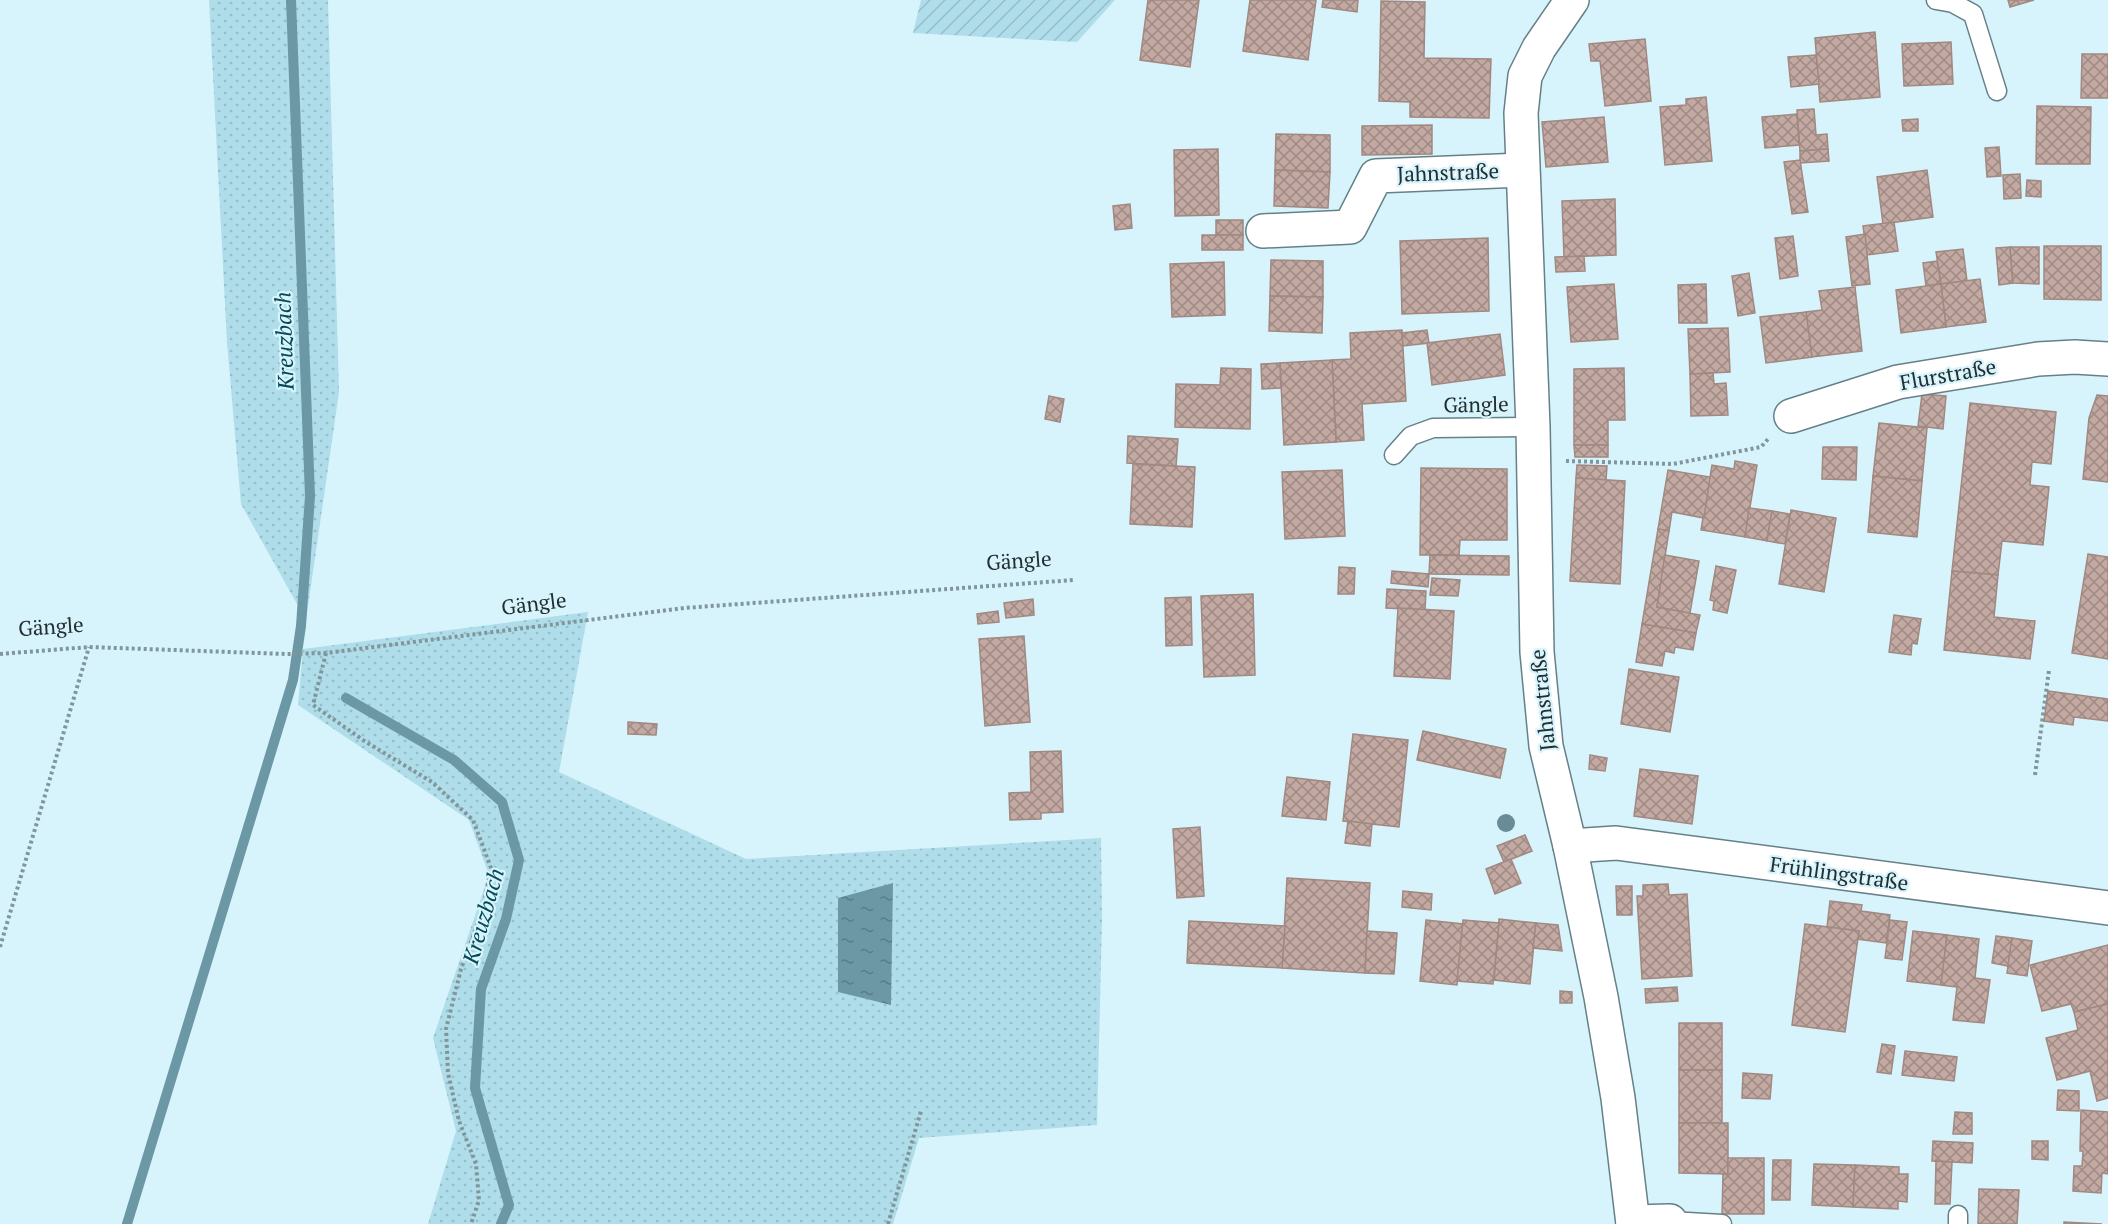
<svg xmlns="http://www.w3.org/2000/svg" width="2108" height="1224" font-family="'PT Serif',serif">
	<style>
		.grass { fill: url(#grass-dots) }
		.garden { fill: url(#garden-furrows) }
		.water { fill: url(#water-ripples) }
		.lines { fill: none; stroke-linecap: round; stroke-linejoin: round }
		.stream { stroke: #6b98a4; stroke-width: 10 }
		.building { fill: url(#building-cross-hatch); stroke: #a18881; stroke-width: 1.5 }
		.service-casing { stroke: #668087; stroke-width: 21 }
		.minor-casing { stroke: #668087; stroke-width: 36 }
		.tertiary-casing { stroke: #668087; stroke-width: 36 }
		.path { stroke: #81969b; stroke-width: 4; stroke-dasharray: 3 3; stroke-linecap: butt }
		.service { stroke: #fff; stroke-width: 18 }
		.minor { stroke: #fff; stroke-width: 33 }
		.tertiary { stroke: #fff; stroke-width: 33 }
		.tree { fill: #698d96 }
		.labels { text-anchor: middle; stroke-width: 4.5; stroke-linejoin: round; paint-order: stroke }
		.street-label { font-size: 21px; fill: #232e31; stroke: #d7f4fc }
		.water-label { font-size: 22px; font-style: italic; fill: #034856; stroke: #d7f4fc }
	</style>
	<defs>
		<pattern id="grass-dots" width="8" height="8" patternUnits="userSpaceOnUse" patternTransform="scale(1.5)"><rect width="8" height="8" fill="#afddea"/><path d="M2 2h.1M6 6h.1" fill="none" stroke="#96bec9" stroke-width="1.8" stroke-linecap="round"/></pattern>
		<pattern id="garden-furrows" width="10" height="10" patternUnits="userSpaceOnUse" patternTransform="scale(1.5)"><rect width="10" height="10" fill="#afddea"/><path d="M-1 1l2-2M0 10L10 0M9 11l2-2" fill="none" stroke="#96bec9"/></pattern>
		<pattern id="water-ripples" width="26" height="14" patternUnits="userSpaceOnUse" patternTransform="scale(1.5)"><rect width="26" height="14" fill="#6b98a4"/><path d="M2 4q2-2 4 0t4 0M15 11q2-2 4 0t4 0" fill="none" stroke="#587c86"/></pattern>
		<pattern id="building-cross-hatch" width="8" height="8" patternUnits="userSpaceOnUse" patternTransform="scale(1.5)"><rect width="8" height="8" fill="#c3a9a2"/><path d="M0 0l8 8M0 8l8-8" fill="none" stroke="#9e8a85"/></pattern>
	</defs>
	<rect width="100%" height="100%" fill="#d7f4fc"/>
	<g class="grass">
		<path d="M209 0H328L339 392 306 620 241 504 227 342Z"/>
		<path d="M588 612 559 772 746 859 1101 838 1102 919 1097 1125 919 1138 893 1224H428L456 1131 433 1038 489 875 469 820 298 705 303 649Z"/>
	</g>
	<path class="garden" d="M921 0H1115L1077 42 913 33Z"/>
	<path class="water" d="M893 883 891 1005 838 992V898Z"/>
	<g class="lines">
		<g class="stream">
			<path d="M346 698 454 760 502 802 519 860 506 919 481 989 475 1088 509 1205 501 1224"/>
			<path d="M127 1224 293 680 301 626 310 496 291 0"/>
		</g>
	</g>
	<g class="building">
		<path d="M1148 0H1199L1190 67 1140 60Z"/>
		<path d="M1250 0H1316L1308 60 1243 51Z"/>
		<path d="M1323 0H1358L1357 12 1322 7Z"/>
		<path d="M2008 0H2034L2010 7Z"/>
		<path d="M1381 1 1425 2 1424 58 1491 59 1489 118 1410 117V102L1379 101Z"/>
		<path d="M1875 32 1880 97 1820 102 1815 38Z"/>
		<path d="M1645 39 1651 101 1605 106 1600 61H1591L1589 44Z"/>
		<path d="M1951 42 1953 84 1904 86 1902 44Z"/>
		<path d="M2082 54H2108V98H2081Z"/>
		<path d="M1816 55 1819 84 1791 87 1788 57Z"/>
		<path d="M1706 97 1712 161 1665 165 1660 107 1686 105V99Z"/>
		<path d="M2037 106 2091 107 2090 164H2036Z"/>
		<path d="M1814 109 1816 135 1827 134 1828 149 1800 151 1797 110Z"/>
		<path d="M1797 114 1799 145 1765 148 1762 117Z"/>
		<path d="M1604 117 1608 162 1546 167 1542 122Z"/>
		<path d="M1918 119V131H1903L1902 120Z"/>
		<path d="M1432 125V154L1362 155V126Z"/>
		<path d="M1276 134 1330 135V172L1275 170Z"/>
		<path d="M1999 147 2001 176 1987 177 1985 148Z"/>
		<path d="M1218 149 1219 215 1175 216 1174 150Z"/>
		<path d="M1828 149 1829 161 1800 163V151Z"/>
		<path d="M1800 160 1808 212 1792 214 1784 162Z"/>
		<path d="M1275 170 1330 172 1328 208 1274 206Z"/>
		<path d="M1927 170 1933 217 1883 224 1877 177Z"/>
		<path d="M2020 174 2021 198 2004 199 2003 175Z"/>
		<path d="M2027 180 2041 181V197L2026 196Z"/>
		<path d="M1615 199 1616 255 1564 257 1562 201Z"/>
		<path d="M1130 204 1132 228 1115 230 1113 206Z"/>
		<rect x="1216" y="220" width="27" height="15"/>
		<path d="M1894 222 1898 251 1867 255 1863 226Z"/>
		<path d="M1865 234 1870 284 1852 286 1846 237Z"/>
		<rect x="1202" y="235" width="41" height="15"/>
		<path d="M1793 236 1798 276 1780 279 1775 238Z"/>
		<path d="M1488 238 1489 311 1402 314 1400 241Z"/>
		<path d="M2044 246H2101V300L2044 299Z"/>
		<path d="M2010 247 2013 283 1999 285 1996 248Z"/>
		<path d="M2010 247H2039V284L2013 283Z"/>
		<path d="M1963 249 1967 281 1941 284 1936 252Z"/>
		<path d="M1584 256 1585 271 1556 272 1555 257Z"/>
		<path d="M1271 260 1323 261V297L1270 296Z"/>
		<path d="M1937 261 1941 284 1926 286 1923 263Z"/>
		<path d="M1224 262 1225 315 1172 317 1170 264Z"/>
		<path d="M1749 273 1755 313 1738 316 1732 276Z"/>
		<path d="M1980 279 1986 322 1946 327 1941 284Z"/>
		<path d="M1614 284 1618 339 1571 342 1567 287Z"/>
		<path d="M1706 284 1707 323H1679L1678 285Z"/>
		<path d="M1941 284 1946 327 1901 333 1896 290Z"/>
		<path d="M1855 287 1862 351 1812 357 1806 312 1822 310 1819 291Z"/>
		<path d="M1270 296 1323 297 1322 333 1269 331Z"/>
		<path d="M1806 312 1812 357 1766 363 1760 317Z"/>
		<path d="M1728 328 1730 372 1690 374 1688 329Z"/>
		<path d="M1402 330 1406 401 1362 404 1364 440 1336 442 1332 360 1351 359 1350 333Z"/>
		<path d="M1427 330 1429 343 1403 346 1402 333Z"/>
		<path d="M1500 334 1505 375 1432 385 1427 343Z"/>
		<path d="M1332 360 1336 442 1284 445 1280 363Z"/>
		<path d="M1280 363 1281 388 1262 389 1261 364Z"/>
		<path d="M1221 368 1251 369 1250 429 1175 427 1176 384 1220 385Z"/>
		<path d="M1624 368 1625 420H1608V445H1574V369Z"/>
		<path d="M1713 373 1714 384 1726 383 1728 415 1691 416 1690 374Z"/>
		<path d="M1922 394 1946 396 1943 429 1918 426Z"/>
		<path d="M2097 395 2108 396V482L2083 479 2089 418Z"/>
		<path d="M1049 396 1064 399 1060 422 1045 419Z"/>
		<path d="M1970 403 2056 412 2051 464 2032 462 2030 485 2049 487 2043 545 2002 541 1998 575 1952 571Z"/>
		<path d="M1879 423 1927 428 1922 481 1873 476Z"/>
		<path d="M1128 436 1178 439 1176 466 1127 463Z"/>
		<path d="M1574 445H1608V457H1575Z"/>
		<path d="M1823 447H1857L1856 480 1822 479Z"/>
		<path d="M1735 461 1757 465 1745 537 1701 530 1712 465 1734 469Z"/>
		<path d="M1133 464 1195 467 1192 527 1130 524Z"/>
		<path d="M1577 465 1607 466 1606 480 1576 478Z"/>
		<path d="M1421 468 1507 469V540H1460L1459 555H1420Z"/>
		<path d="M1342 470 1345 536 1285 539 1282 472Z"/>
		<path d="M1668 470 1710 477 1704 518 1672 512 1669 531 1658 529Z"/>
		<path d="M1873 476 1922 481 1917 537 1868 532Z"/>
		<path d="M1576 478 1625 481 1620 584 1570 581Z"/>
		<path d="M1749 508 1772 511 1767 541 1745 537Z"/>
		<path d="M1791 510 1836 518 1824 592 1779 584Z"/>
		<path d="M1772 511 1790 514 1785 544 1767 541Z"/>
		<path d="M1658 529 1669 531 1657 607 1700 615 1696 633 1642 624Z"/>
		<path d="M2088 554 2108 557V659L2072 653Z"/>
		<path d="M1430 555 1509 556V575L1429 574Z"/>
		<path d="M1665 555 1699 561 1690 613 1657 607Z"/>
		<path d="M1716 566 1736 570 1727 613 1713 610 1714 601 1710 600Z"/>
		<path d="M1339 567 1355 568 1354 594H1338Z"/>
		<path d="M1392 571 1429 574 1428 587 1391 583Z"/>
		<path d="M1952 571 1998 575 1994 617 2035 621 2030 659 1944 650Z"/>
		<path d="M1432 578 1460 580 1458 596 1430 595Z"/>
		<path d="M1387 589 1426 591 1425 610 1386 608Z"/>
		<path d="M1253 594 1255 675 1204 677 1201 596Z"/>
		<path d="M1191 597 1192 645 1166 646 1165 598Z"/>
		<path d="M1033 599 1034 615 1006 618 1004 603Z"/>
		<path d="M1398 608 1454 611 1450 679 1394 676Z"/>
		<path d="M998 611 999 622 978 624 977 614Z"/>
		<path d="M1894 615 1921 619 1917 644 1912 643 1911 655 1889 652Z"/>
		<path d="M1642 624 1696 633 1693 650 1675 647 1674 653 1665 651 1662 666 1636 662Z"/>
		<path d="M1024 636 1030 722 985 726 979 639Z"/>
		<path d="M1629 669 1679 677 1670 732 1621 724Z"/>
		<path d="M2048 691 2108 699V721L2074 717 2073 725 2044 721Z"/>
		<path d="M628 722 657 724 656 735 628 734Z"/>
		<path d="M1423 731 1506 749 1500 778 1417 760Z"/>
		<path d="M1353 734 1408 740 1399 827 1343 821Z"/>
		<path d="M1061 751 1063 812 1041 813V819L1010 820 1009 793 1031 792 1030 752Z"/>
		<path d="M1590 755 1607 758 1605 771 1589 769Z"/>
		<path d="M1640 769 1698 776 1692 824 1634 816Z"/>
		<path d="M1287 777 1330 782 1326 820 1282 816Z"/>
		<path d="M1348 821 1372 824 1370 846 1345 843Z"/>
		<path d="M1200 827 1204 896 1177 898 1173 829Z"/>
		<path d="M1525 835 1532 851 1504 862 1497 846Z"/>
		<path d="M1511 859 1521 883 1495 894 1486 869Z"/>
		<path d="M1287 878 1370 883 1365 973 1282 968Z"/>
		<path d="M1668 884 1669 895 1687 894 1692 976 1642 979 1637 896H1643V885Z"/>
		<path d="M1616 886H1632V915H1617Z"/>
		<path d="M1403 891 1432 894 1431 910 1402 907Z"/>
		<path d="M1830 901 1862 905 1861 911 1890 915 1886 943 1857 939 1859 931 1827 927Z"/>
		<path d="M1499 919 1536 923 1530 984 1494 980Z"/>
		<path d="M1426 920 1463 924 1457 985 1420 981Z"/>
		<path d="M1463 920 1499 923 1493 984 1457 981Z"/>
		<path d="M1890 920 1907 922 1902 960 1885 958Z"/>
		<path d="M1189 921 1285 926 1282 968 1187 963Z"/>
		<path d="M1536 923 1558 925 1562 951 1533 948Z"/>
		<path d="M1805 924 1859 931 1845 1032 1792 1025Z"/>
		<path d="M1367 931 1397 933 1394 974 1365 973Z"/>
		<path d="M1913 931 1947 935 1941 985 1907 981Z"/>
		<path d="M1947 935 1979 939 1975 978 1990 980 1984 1023 1953 1020 1957 987 1941 985Z"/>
		<path d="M1996 936 2012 938 2008 966 1992 963Z"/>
		<path d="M2012 938 2032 941 2027 976 2007 973Z"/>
		<path d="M2108 945V1004L2074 1012 2071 1004 2042 1011 2030 965Z"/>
		<path d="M1677 987 1678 1001 1646 1003 1645 989Z"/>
		<path d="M1560 991 1572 992V1003H1560Z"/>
		<path d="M2108 1004V1098L2097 1101 2090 1071 2057 1080 2046 1038 2078 1030 2074 1012Z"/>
		<rect x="1679" y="1023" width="43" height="47"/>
		<path d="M1882 1044 1895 1046 1891 1074 1877 1072Z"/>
		<path d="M1905 1051 1957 1057 1954 1081 1902 1075Z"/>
		<rect x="1679" y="1070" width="43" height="53"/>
		<path d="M1743 1073 1772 1075 1770 1099 1742 1098Z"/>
		<path d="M2058 1090 2079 1091V1111L2057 1110Z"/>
		<path d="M2081 1110 2108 1112V1174L2102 1173 2101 1193 2073 1191 2074 1166H2082L2083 1151H2080Z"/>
		<path d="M1955 1112 1972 1113V1134H1953Z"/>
		<path d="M1679 1123H1728V1174L1679 1173Z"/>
		<path d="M1933 1141 1973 1143 1972 1163 1932 1161Z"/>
		<path d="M2032 1141H2048V1160L2032 1159Z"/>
		<path d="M1728 1158H1764V1214H1722L1723 1174H1728Z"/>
		<path d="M1773 1160H1791L1790 1200H1772Z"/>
		<path d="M1936 1161 1952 1162 1950 1204H1935Z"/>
		<path d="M1814 1164 1855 1165 1853 1207 1812 1205Z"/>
		<path d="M1855 1165 1899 1167V1174H1908L1907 1202 1898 1201V1209L1853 1207Z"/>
		<path d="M1979 1189 2019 1190 2017 1224H1978Z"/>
		<path d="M2064 1222 2102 1224H2064Z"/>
	</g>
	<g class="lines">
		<defs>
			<g id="service">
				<path d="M1936 0 1953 3 1973 14 1997 91"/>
				<path d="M1394 455 1411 436 1433 428 1533 427"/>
				<path d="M1958 1215V1224"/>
				<path d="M1670 1221 1722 1224"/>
			</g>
			<g id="minor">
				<path d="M1263 231 1350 227 1376 176 1522 170"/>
				<path d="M1791 416 1898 382 2038 359 2075 357 2108 359"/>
				<path d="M1570 846 1616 843 2108 908"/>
				<path d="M1633 1222 1670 1221 1671 1224"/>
			</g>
			<path id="tertiary" d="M1572 0 1539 48 1525 76 1521 113 1533 427 1537 652 1546 746 1570 846 1601 997 1618 1098 1633 1224"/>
		</defs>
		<use href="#service" class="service-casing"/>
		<use href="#minor" class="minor-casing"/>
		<use href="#tertiary" class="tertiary-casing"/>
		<g class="path">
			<path d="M1566 461 1673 464 1761 447 1769 438"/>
			<path d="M326 653 313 705 366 742 432 782 473 820 491 868 482 912 461 969 446 1029 448 1073 459 1121 476 1164 479 1200 471 1224"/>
			<path d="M0 654 89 647 286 654 326 653 684 608 1074 580"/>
			<path d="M2035 775 2049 670"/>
			<path d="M0 947 89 647"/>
			<path d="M888 1224 921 1111"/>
		</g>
		<use href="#service" class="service"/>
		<use href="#minor" class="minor"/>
		<use href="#tertiary" class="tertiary"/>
	</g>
	<circle class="tree" cx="1506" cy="823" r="9"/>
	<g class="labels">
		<g class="street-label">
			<text transform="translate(1448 173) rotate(-2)" y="7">Jahnstraße</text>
			<text transform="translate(1948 375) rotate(-10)" y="7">Flurstraße</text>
			<text transform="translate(1476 405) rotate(-1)" y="7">Gängle</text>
			<text transform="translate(1019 561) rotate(-4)" y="7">Gängle</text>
			<text transform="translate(534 604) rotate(-7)" y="7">Gängle</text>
			<text transform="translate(51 627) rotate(-4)" y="7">Gängle</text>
			<text transform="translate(1543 700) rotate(-96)" y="7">Jahnstraße</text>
			<text transform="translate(1839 874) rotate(8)" y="7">Frühlingstraße</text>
		</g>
		<g class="water-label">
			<text transform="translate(284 341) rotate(-92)" y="8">Kreuzbach</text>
			<text transform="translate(483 916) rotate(-74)" y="8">Kreuzbach</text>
		</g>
	</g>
</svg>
